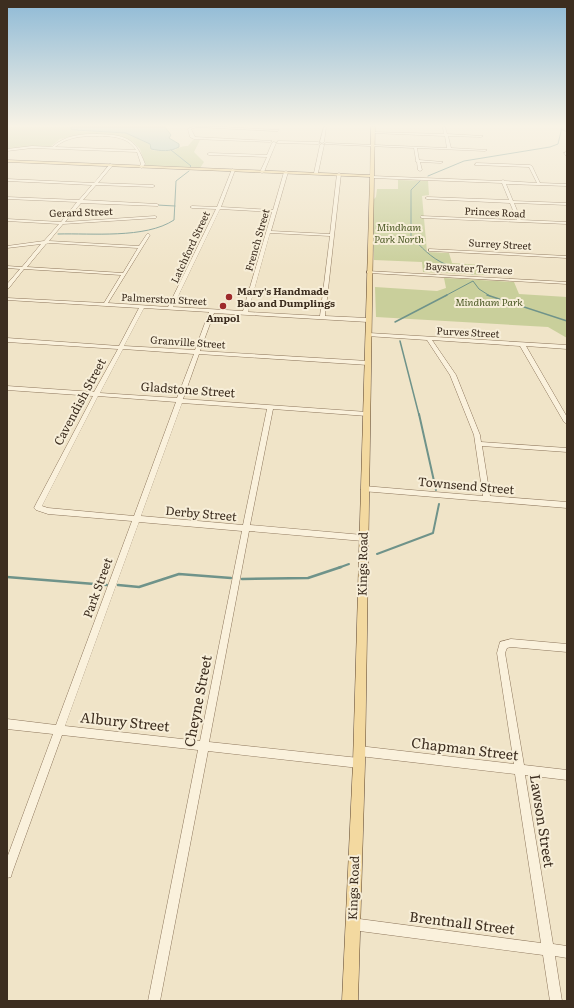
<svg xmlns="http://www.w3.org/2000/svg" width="574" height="1008" font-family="Literata,serif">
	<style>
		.green { fill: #c9cf9b }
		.water { fill: #a9c4bc; stroke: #6f938a }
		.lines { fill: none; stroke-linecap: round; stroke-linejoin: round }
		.stream-far3 { stroke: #6f938a; stroke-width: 1 }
		.stream-far2 { stroke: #6f938a; stroke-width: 1.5 }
		.stream-far1 { stroke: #6f938a; stroke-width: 2 }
		.stream { stroke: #6f938a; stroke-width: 2.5 }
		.minor-casing { stroke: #8d765c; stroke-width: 1 }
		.major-casing { stroke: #5b4430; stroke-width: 1 }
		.minor { fill: #faf1dc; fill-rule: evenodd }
		.major { fill: #f3d9a0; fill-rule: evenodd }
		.poi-dot { fill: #9e2a2b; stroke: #f7eed8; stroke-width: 1.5 }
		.labels { text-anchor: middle; stroke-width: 4; stroke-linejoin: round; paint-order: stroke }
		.far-street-label { font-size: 10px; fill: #3d2e20; stroke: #f7eed8 }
		.far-park-label { font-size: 10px; font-style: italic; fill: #4d5a26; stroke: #f7eed8 }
		.far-poi-label { font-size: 10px; font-weight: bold; fill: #3d2e20; stroke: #f7eed8; text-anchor: start }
		.street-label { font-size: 12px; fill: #3d2e20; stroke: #f7eed8 }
		.near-street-label { font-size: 14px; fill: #3d2e20; stroke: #f7eed8 }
	</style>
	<rect width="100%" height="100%" fill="#f0e4c8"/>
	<g class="green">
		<path d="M7 127H70L75 131 126 133 149 144 151 150C158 151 167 152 175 150 180 147 182 146 188 146L193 140H200L194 152 204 162 200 168 147 166 145 165 140 149 133 142 123 137 111 135 83 134 60 139 50 147H22L7 149Z"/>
		<path d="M398 180 428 181 429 195 422 196 427 252 449 253 452 263 481 265 485 275 423 272 422 262 374 260 373 200 376 197 377 189H398Z"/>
		<path d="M444 278 514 282 519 294 567 297V338L548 327 376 317 375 287 437 291 446 288Z"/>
	</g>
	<path class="water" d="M71 127H165L171 135 169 138 179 144V147C170 152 161 151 151 149L150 144 126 133 75 130 71 129Z"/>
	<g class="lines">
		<g class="stream-far3">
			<path d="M561 129 567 132"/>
			<path d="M171 150 191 166 190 167"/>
			<path d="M428 176 464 161 550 147 558 144 562 127"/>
			<path d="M420 181 411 190V236C421 247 431 258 445 264 455 267 464 267 472 274"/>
			<path d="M157 205 175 206"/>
			<path d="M58 234C92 233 145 239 174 220L176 181 189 171"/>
			<path d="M445 296 473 281 479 289 490 296"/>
		</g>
		<g class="stream-far2">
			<path d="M487 295 567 321"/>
			<path d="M395 322 447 295"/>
			<path d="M400 341 419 415"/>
		</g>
		<g class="stream-far1">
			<path d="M419 414 436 490"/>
			<path d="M377 554 433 533 439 504"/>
			<path d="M338 568 349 564"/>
		</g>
		<g class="stream">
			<path d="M7 577 107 585"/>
			<path d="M242 579 308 578 341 567"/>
			<path d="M118 585 139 587 179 574 231 578"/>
		</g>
		<defs>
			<g id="minor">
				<path d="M193 127H197L191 129 195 137 272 141 270 142 194 139 190 137 188 129Z"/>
				<path d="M198 127H222L279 130 278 131Z"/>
				<path d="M324 127H326L324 142 322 143 320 142Z"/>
				<path d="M443 127H445L447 134 483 136 481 137 448 136 451 148 487 150 485 151 417 148 419 160 443 162 441 163 420 162 422 170 420 171 418 170 417 162 415 161 416 160 414 148 324 144 326 143 447 148 445 136 372 133 373 132 444 134Z"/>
				<path d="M97 134C125 135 135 137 145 164L142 168 139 167 141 164 137 152 32 148 7 151V149L32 146 52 147C65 135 81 134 97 134ZM97 136C112 136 128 137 136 150L55 147C67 137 82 136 97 136Z"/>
				<path d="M278 141 318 142 320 143 318 144 277 143Z"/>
				<path d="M274 142 276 143 264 172 262 173 260 172 267 157 209 155 207 154 209 153 267 155 272 143Z"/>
				<path d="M322 144 324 145 318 173 316 174 314 173 320 145Z"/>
				<path d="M566 152H567V157L564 153Z"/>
				<path d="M476 163 530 165 532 166 540 183 567 184V186L506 184 513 201 567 203V205L514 203 521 220 567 222V224L422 218 420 217 421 216 517 220 510 203 427 199 425 198 427 197 509 200 502 183 372 178 370 177 372 176 501 181 503 180 505 181 537 183 529 167 475 165Z"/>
				<path d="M110 164 113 165 98 183 153 185 155 186 153 187 96 185 83 200 157 204 159 205 158 206 81 203 65 222 155 216 157 217 156 218 63 224 49 241 139 246 147 234H149L150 235 108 303 168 307 216 209 192 208 190 207 192 206 217 207 232 169 235 170 221 207 273 210 284 172 286 171 288 172 271 231 330 234 337 174 339 173 341 174 325 316 368 318 371 320 368 322 214 313 200 351 368 361 371 363 368 365 199 354 183 399 367 412 370 414 367 416 273 409 250 525 363 535 366 536 367 538 366 540 363 541 249 531 209 742 359 758 362 760 364 763 362 766 359 768 208 751 160 1001H148L198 750 62 735 12 873 11 877 7 878V858L53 734 7 729V719L56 725 132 521 48 514 36 510 34 508 37 502 93 396 7 390V386L94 392 118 349 7 342V338L119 346 139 308 7 300V298L104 303 121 275 24 269 9 288H7V284L20 269 7 268V266L22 267 41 244 7 248V246L44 241 59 224 7 221V219L61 222 77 202 7 199V197L79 200 92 185 7 181V179L94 183ZM220 209 272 212 243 311 173 307ZM270 233 330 236 320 316 248 312ZM49 243 138 248 123 273 27 267 46 244ZM144 308 209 312 195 350 124 346ZM123 349 194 354 177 398 100 393ZM98 396 176 402 134 516 48 508 42 506ZM182 403 267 409 243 525 141 516ZM139 522 242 531 200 741 65 726Z"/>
				<path d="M429 249 567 256V258L431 251H429Z"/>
				<path d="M367 271 567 282V284L369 273H367Z"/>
				<path d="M369 333 567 345V349L526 346 567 417V424L564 422 520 346 432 340 456 375 480 435 481 442 567 448V452L482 446 490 496 567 502V508L362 491 361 489 364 486 483 496 474 435 450 375 427 340 367 336 366 335Z"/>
				<path d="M511 639 567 644V652L511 647 507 648 505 653 524 765 567 770V780L525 775 553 944 567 946V958L555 956 562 1001H550L543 955 352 930 348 928 346 924 348 920 352 918 541 943 515 774 359 756 356 754 354 751 356 748 359 746 514 764 497 653 500 642Z"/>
			</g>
			<path id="major" d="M371 127H375L374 176 365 763 358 1001H342L353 763 370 177 7 162V160L370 175Z"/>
		</defs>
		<use href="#minor" class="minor-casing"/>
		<use href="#major" class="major-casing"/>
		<use href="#minor" class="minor"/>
		<use href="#major" class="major"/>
	</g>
	<linearGradient id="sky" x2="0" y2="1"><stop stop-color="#8fbad6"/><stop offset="0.47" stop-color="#f8f3e6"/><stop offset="1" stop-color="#f8f3e6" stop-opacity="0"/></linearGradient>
	<rect width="574" height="268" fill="url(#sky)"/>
	<g class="poi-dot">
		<circle cx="229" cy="297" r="4"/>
		<circle cx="223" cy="306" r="4"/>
	</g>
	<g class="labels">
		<g class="far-street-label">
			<text transform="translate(81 212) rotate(-2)" y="4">Gerard Street</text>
			<text transform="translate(495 212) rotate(3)" y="4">Princes Road</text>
			<text transform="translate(257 240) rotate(-74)" y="4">French Street</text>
			<text transform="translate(500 244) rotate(3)" y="4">Surrey Street</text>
			<text transform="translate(190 247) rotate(-65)" y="4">Latchford Street</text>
			<text transform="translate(469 268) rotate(3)" y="4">Bayswater Terrace</text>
			<text transform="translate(164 299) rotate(3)" y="4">Palmerston Street</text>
			<text transform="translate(468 332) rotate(3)" y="4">Purves Street</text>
			<text transform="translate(188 342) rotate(4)" y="4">Granville Street</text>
		</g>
		<g class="far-park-label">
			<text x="399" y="231">Mindham<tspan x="399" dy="12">Park North</tspan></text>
			<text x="489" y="306">Mindham Park</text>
		</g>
		<g class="far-poi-label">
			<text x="237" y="295">Mary's Handmade<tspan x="237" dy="12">Bao and Dumplings</tspan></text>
			<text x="223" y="322" text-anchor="middle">Ampol</text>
		</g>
		<g class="street-label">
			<text transform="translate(188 390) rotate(4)" y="4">Gladstone Street</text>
			<text transform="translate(80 402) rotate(-62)" y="4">Cavendish Street</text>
			<text transform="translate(466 486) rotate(5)" y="4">Townsend Street</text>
			<text transform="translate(201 514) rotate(5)" y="4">Derby Street</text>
			<text transform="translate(363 564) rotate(-89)" y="4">Kings Road</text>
			<text transform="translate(98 588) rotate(-70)" y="4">Park Street</text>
			<text transform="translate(354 888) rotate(-88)" y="4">Kings Road</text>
		</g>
		<g class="near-street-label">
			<text transform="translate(198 701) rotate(-79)" y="5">Cheyne Street</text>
			<text transform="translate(125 722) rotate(6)" y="5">Albury Street</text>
			<text transform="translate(465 749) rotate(7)" y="5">Chapman Street</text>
			<text transform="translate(542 821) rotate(81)" y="5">Lawson Street</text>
			<text transform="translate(462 923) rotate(7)" y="5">Brentnall Street</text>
		</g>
	</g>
	<rect width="574" height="1008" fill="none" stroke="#3d2e20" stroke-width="16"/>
</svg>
